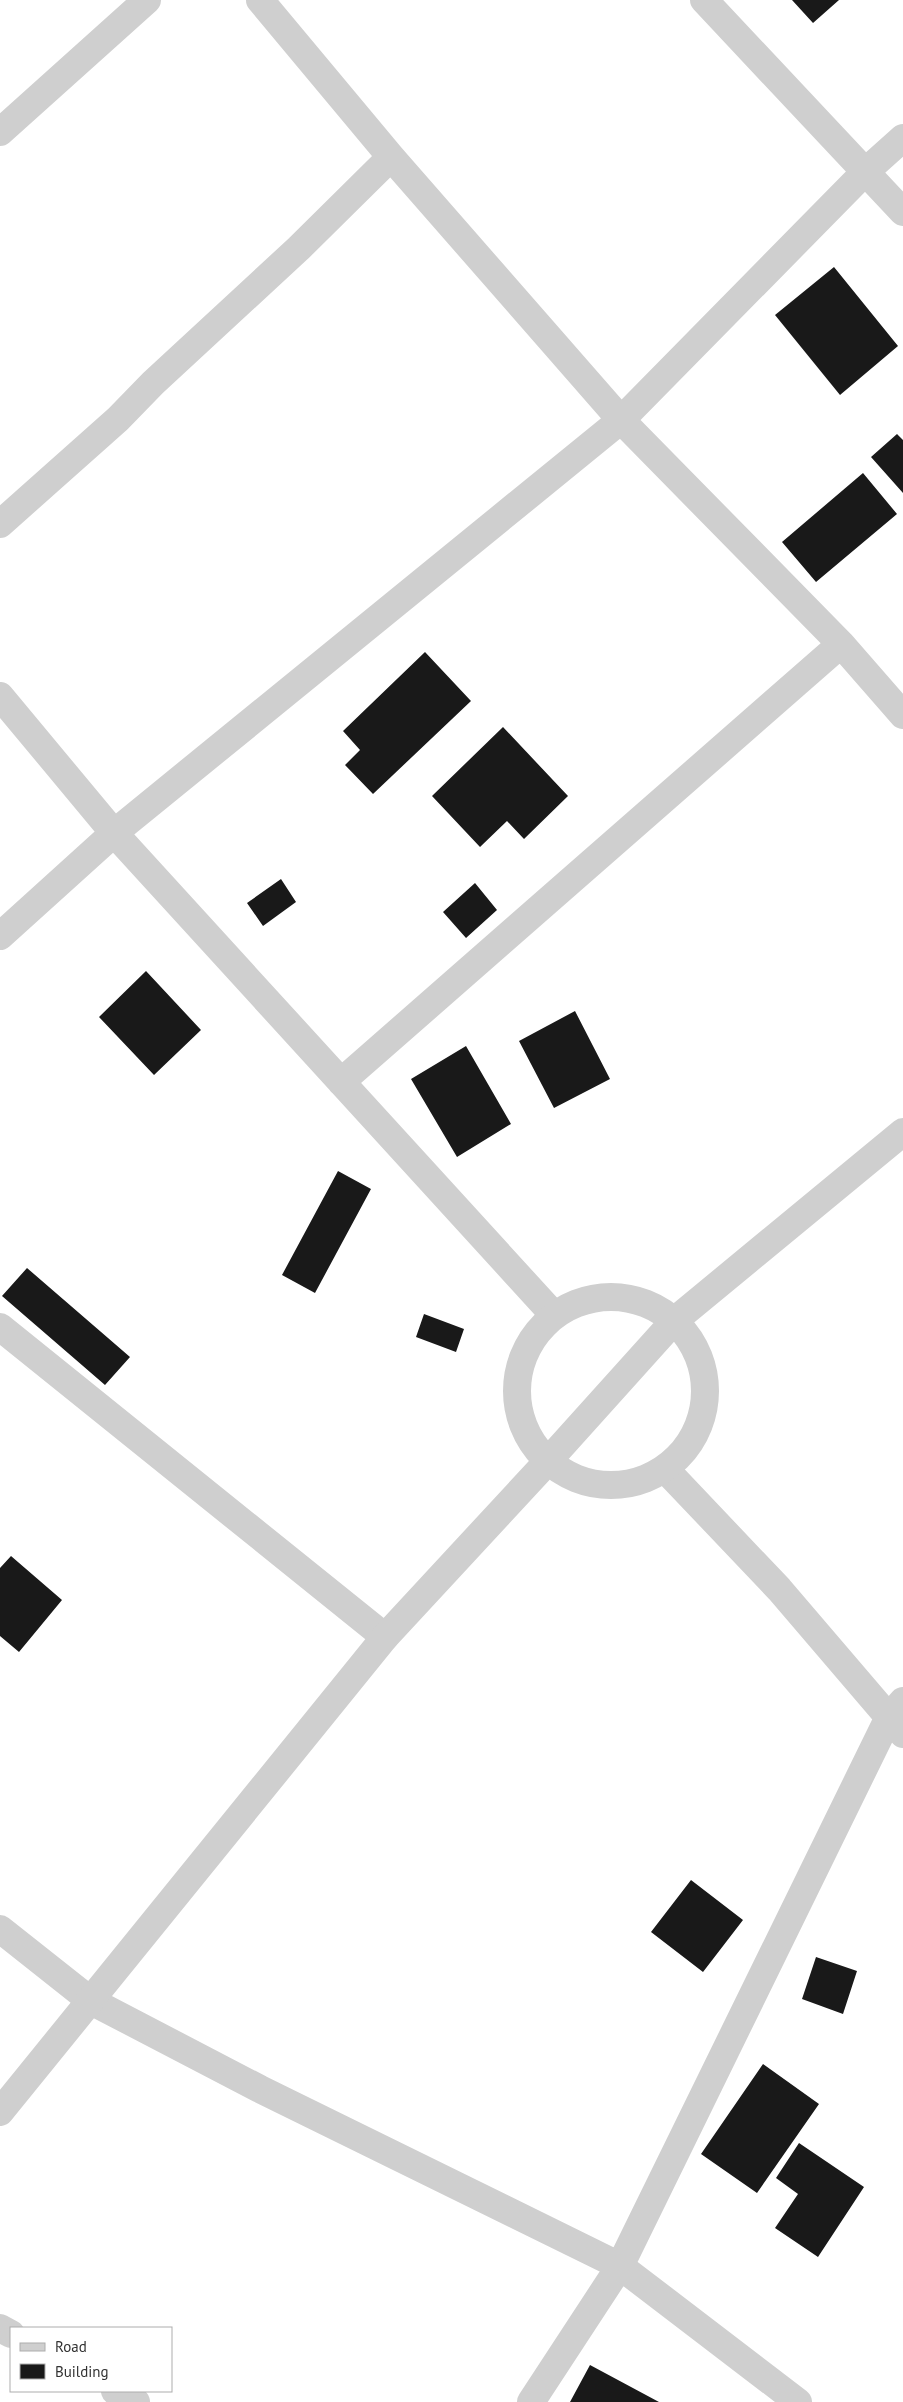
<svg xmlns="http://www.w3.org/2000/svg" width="903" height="2402" font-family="'PT Sans',sans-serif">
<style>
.building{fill:#191919}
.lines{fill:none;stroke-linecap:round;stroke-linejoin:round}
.minor{stroke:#cfcfcf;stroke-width:28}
.tertiary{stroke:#cfcfcf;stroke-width:28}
</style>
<rect width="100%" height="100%" fill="#fff"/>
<!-- building -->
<path class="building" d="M792,0H839L813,23Z
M834,267L898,346L840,395L775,315Z
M897,434L903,440V493L871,457Z
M863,473L897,514L816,582L782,542Z
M425,652L471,701L373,794L345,765L360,750L343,731Z
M503,727L568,796L524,839L507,821L480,847L432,796Z
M281,879L296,902L263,926L247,903Z
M475,883L497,910L466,938L443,912Z
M146,971L201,1030L154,1075L99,1017Z
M575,1011L610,1079L554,1108L519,1041Z
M466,1046L511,1124L457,1157L411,1079Z
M338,1171L371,1189L315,1293L282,1275Z
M27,1268L130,1357L105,1385L2,1296Z
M424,1314L464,1329L456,1352L416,1337Z
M11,1556L62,1600L19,1652L0,1636V1568Z
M691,1880L743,1920L703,1972L651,1932Z
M816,1957L857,1971L843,2014L802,1999Z
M763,2064L819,2104L757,2193L701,2154Z
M799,2143L864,2187L818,2257L775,2228L798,2194L776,2178Z
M590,2365L659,2402H570Z"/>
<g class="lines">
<!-- minor -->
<path class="minor" d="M260,0L391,157L621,420L841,644L903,715
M704,0L903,212
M0,132L147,0
M0,524L118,419L153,383L299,248L391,157
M0,696L114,833L553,1314
M0,936L114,833L621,420L865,172L903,138
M341,1082L841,644
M0,1327L385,1637
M665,1469L779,1589L903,1734
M0,1929L91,2001L260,2089L620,2266L798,2402
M0,2328L11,2334
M115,2391L136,2402
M531,2402L620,2266L889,1717L903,1701"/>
<!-- tertiary -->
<path class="tertiary" d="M517 1391a94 94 0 1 1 188 0a94 94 0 1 1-188 0Z
M0,2112L385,1637L548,1461L674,1321L903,1132"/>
</g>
<!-- legend -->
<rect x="10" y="2327" width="162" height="65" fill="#ffffff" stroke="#adadad"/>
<rect x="20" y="2343" width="25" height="8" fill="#cfcfcf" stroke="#adadad"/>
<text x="55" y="2352" font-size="15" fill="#323232">Road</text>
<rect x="20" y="2364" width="25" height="15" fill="#191919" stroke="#adadad"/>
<text x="55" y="2377" font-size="15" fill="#323232">Building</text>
</svg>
